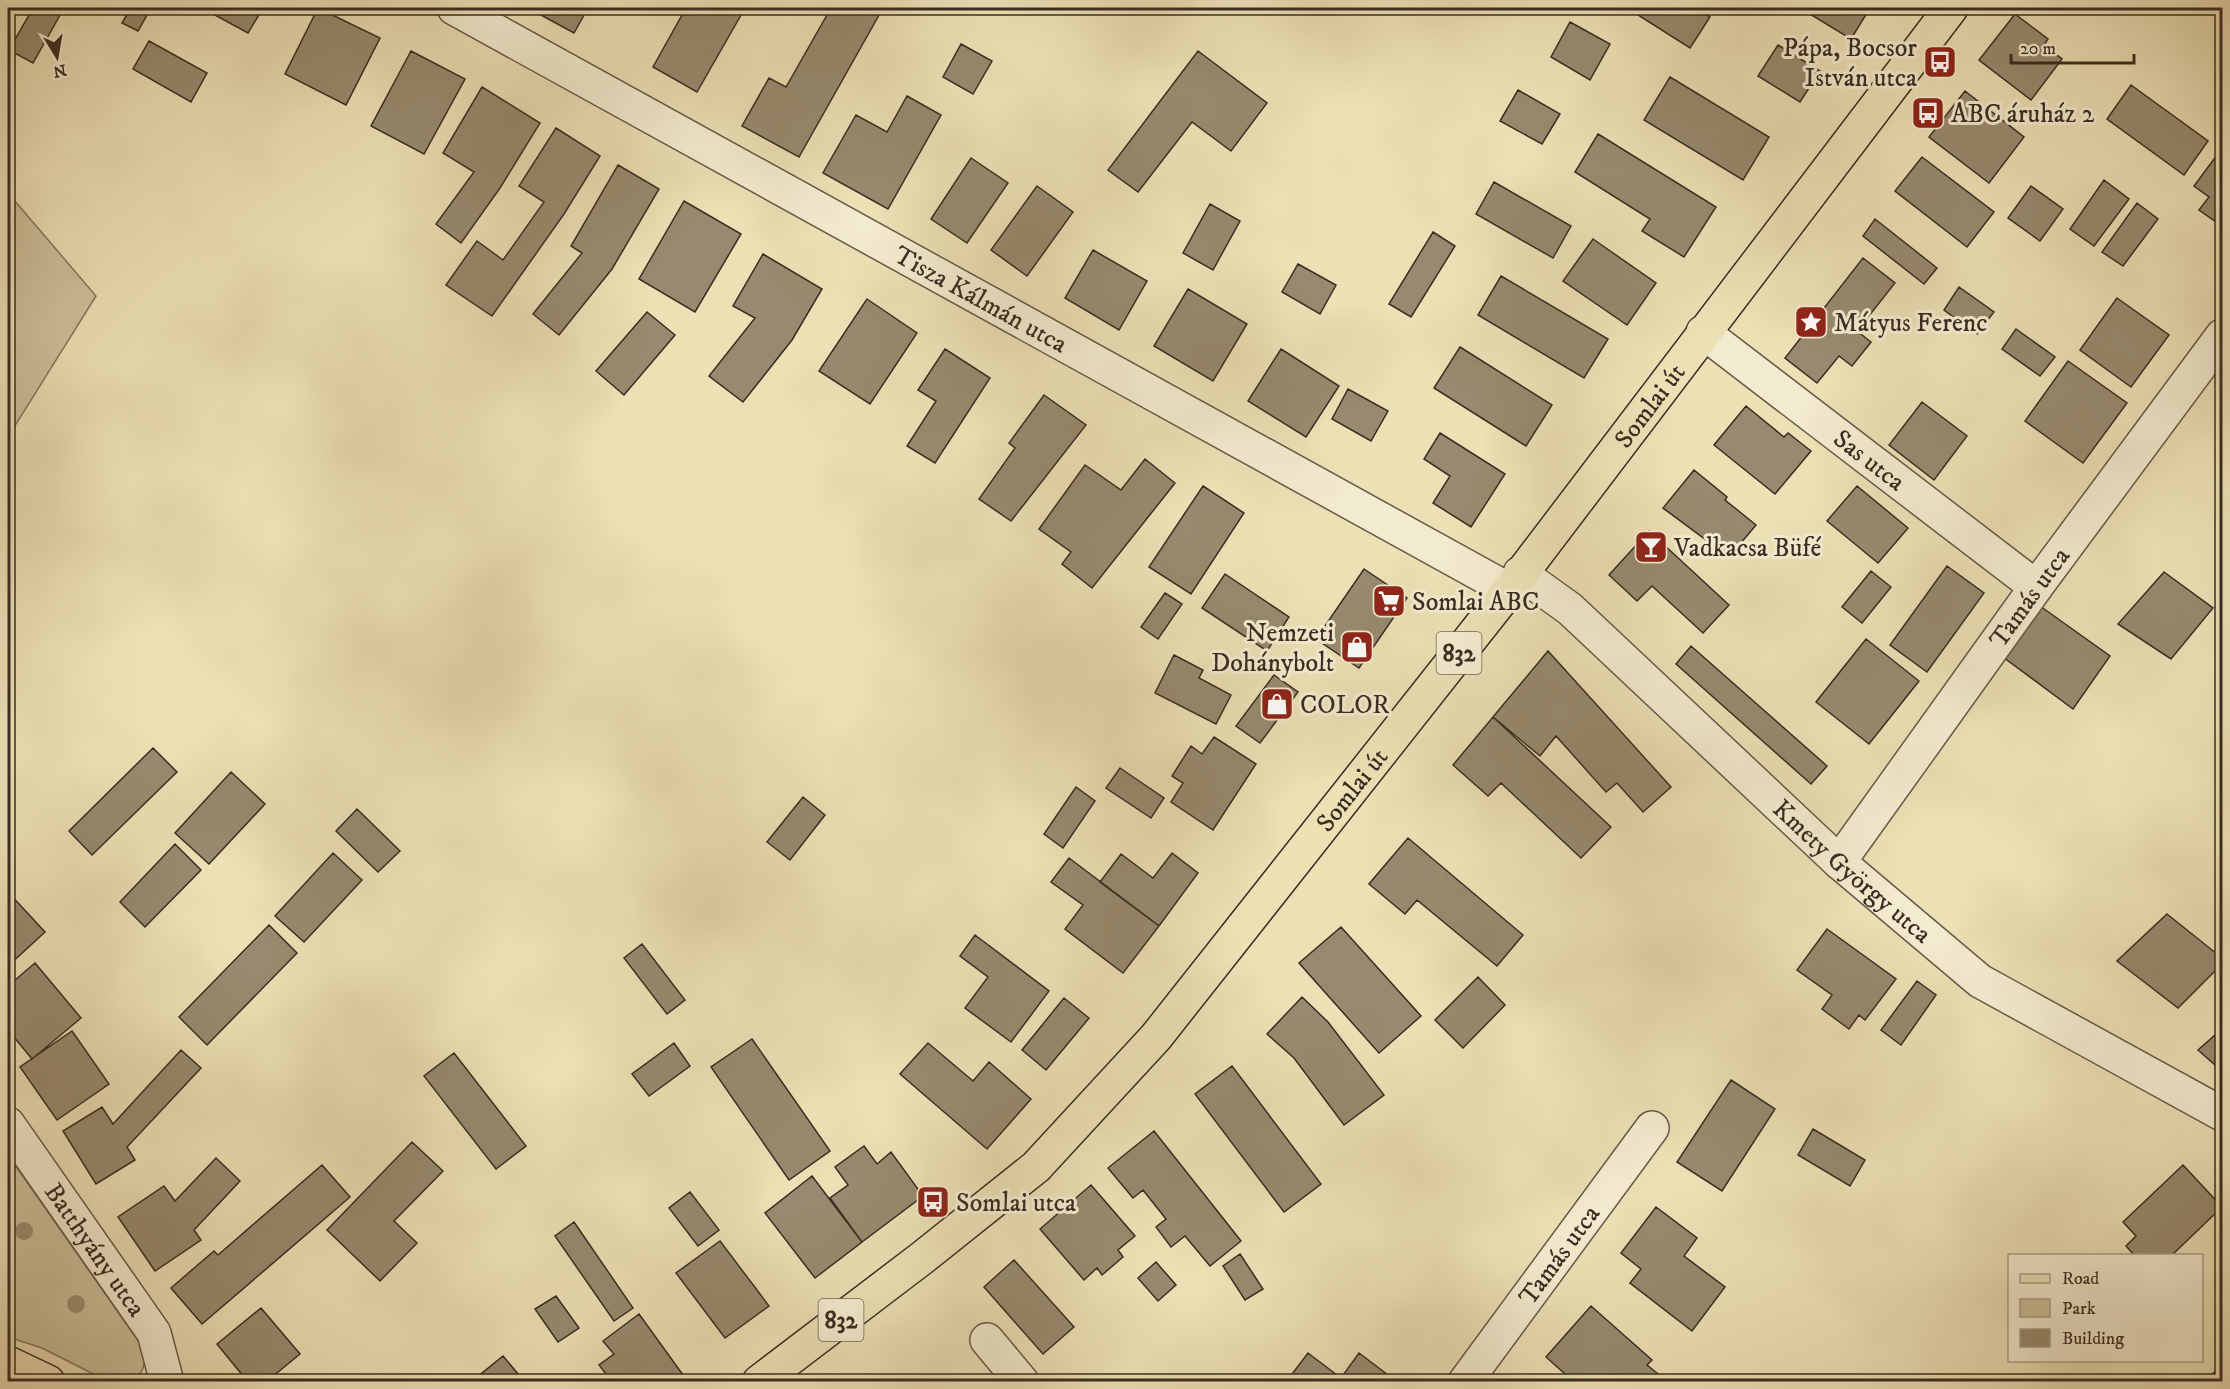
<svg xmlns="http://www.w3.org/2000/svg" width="2230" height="1389" font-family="'IM FELL DW Pica',serif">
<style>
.green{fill:#cec19c;stroke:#84765f;stroke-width:1.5}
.building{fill:#978a6e;stroke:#3a2c22;stroke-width:1.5}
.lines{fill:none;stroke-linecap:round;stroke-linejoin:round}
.street-casing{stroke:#665947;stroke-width:36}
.primary-casing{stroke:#3a2c22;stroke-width:36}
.street{stroke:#f3ebcf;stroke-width:33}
.primary{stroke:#ece0b5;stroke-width:33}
.tree{fill:#9b8e71}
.labels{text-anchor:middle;stroke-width:6;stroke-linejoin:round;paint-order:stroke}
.shield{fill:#f3ebcf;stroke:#726556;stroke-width:1.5}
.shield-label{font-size:24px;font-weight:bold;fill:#3a2c22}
.poi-label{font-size:26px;fill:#3a2c22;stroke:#f3ebcf;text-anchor:start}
.street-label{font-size:26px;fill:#3a2c22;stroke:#f3ebcf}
</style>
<rect width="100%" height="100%" fill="#ece0b5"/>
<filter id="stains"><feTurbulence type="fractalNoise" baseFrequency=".00333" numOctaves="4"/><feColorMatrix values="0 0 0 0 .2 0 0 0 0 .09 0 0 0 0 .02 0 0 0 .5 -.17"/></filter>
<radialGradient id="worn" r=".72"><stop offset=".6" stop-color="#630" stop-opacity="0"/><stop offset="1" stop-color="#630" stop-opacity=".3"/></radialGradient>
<!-- green -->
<path class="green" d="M8,193L96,296L8,437Z
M8,1155L144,1349C146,1363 144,1371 134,1381H107L42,1348L8,1337Z"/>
<!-- building -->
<path class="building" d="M33,8H64L33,63L9,50Z
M131,8H151L138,31L122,23Z
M202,8H263L248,33Z
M318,8L380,38L346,105L285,74Z
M528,8H588L574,33Z
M686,8H745L697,92L653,67Z
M831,8H883L799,157L742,126L769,78L786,87Z
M1627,8H1696L1710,17L1690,48Z
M1800,8H1870L1851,39Z
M2015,14L2048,39L2044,45L2062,59L2031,100L1979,60Z
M1570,22L1610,44L1590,80L1551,57Z
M149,41L207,73L191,102L133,69Z
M961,44L992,61L973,94L943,77Z
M1778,45L1820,71L1800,102L1758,76Z
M411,51L465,79L424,154L371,126Z
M1198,51L1267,103L1231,151L1192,122L1138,192L1108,170Z
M1670,77L1769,137L1743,180L1644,120Z
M2131,85L2208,141L2184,175L2107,119Z
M482,87L540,123L500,188L461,243L436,224L474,172L443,153Z
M1518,90L1560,114L1542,144L1500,121Z
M1965,91L2024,137L1989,183L1929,137Z
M907,96L941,115L888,209L823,173L856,115L887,132Z
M556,128L600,156L564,214L492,316L446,285L477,241L503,260L544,202L519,186Z
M1598,134L1716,207L1684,257L1642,231L1650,219L1575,172Z
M2220,151L2222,153V226L2199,210L2209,197L2194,186Z
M1922,157L1994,212L1967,247L1895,191Z
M971,158L1008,183L967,243L931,219Z
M618,165L659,189L612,269L559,335L533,314L582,253L571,246Z
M2104,180L2129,199L2094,246L2070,229Z
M1494,182L1571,226L1553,258L1476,214Z
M1037,186L1073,212L1027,276L991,250Z
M2031,186L2063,209L2040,241L2008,218Z
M684,201L741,234L695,312L639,279Z
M2137,203L2158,219L2123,266L2102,252Z
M1210,204L1240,221L1213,270L1183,253Z
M1875,219L1937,268L1924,284L1863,236Z
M1433,232L1455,246L1411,317L1389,304Z
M1593,239L1656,283L1627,325L1563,281Z
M1093,250L1147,281L1119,330L1065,298Z
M763,254L822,289L792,340L743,402L709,376L755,318L733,306Z
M1863,258L1895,283L1857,331L1871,342L1852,366L1839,356L1817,383L1785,358Z
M1298,264L1336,285L1320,314L1282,292Z
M1501,276L1608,339L1584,378L1478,315Z
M1959,287L1994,312L1977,334L1944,310Z
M1188,289L1247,324L1213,381L1154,346Z
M2117,298L2169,335L2131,387L2080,350Z
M867,299L917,333L870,404L819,371Z
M647,312L675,335L624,395L596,371Z
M2016,329L2055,357L2040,376L2002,349Z
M1460,347L1552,405L1526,446L1434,388Z
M945,349L990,378L935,463L907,446L936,401L918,390Z
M1281,349L1339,386L1306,437L1248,401Z
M2068,361L2127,403L2083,463L2025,421Z
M1348,389L1388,411L1371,441L1332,419Z
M1044,395L1086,425L1011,521L979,499L1015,448L1009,443Z
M1922,402L1967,436L1934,480L1889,445Z
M1746,406L1784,437L1788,433L1811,451L1775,494L1714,445Z
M1440,433L1505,474L1471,527L1433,503L1450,476L1424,459Z
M1145,459L1175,483L1092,588L1062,564L1071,552L1039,529L1085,465L1121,490Z
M1694,470L1727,497L1725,500L1756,525L1729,557L1663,508Z
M1203,486L1244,513L1191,594L1149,567Z
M1857,486L1908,528L1878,563L1827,521Z
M1649,531L1729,605L1703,633L1652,586L1637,601L1609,575Z
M1947,566L1984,593L1927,672L1890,645Z
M1364,569L1407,598L1359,668L1316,639Z
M1871,571L1891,587L1862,623L1842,607Z
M2164,572L2213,608L2171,659L2118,624Z
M1225,574L1289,617L1267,651L1202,608Z
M1165,593L1182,604L1158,639L1141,627Z
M2040,606L2110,656L2073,709L2003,657Z
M1866,639L1919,681L1869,744L1816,702Z
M1691,646L1827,766L1811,784L1676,664Z
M1548,651L1671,787L1643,812L1617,783L1606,792L1556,736L1540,756L1493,717Z
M1174,655L1203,670L1199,678L1231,695L1216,724L1155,693Z
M1274,675L1298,692L1260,743L1236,726Z
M1493,717L1611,827L1581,858L1501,783L1488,796L1453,765Z
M1214,737L1256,764L1213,830L1171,802L1183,783L1172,776L1191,746L1202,754Z
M153,748L177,772L92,855L69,831Z
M1120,768L1164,798L1151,818L1106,788Z
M231,772L265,804L209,864L175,833Z
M1076,787L1095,801L1063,848L1044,834Z
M803,797L825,815L790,860L767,842Z
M357,809L400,851L378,872L336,831Z
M1408,838L1523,935L1497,966L1417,900L1405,914L1369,884Z
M175,844L201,870L145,927L120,902Z
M333,853L362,880L304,942L275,916Z
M1172,853L1198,873L1159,926L1100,882L1121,854L1153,878Z
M1069,858L1159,926L1123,973L1065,929L1083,905L1051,882Z
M8,892L45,932L8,966Z
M2167,914L2222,958V964L2178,1008L2117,961Z
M269,925L297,953L207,1045L179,1017Z
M1341,927L1421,1016L1379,1053L1299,963Z
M1827,929L1896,979L1865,1020L1859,1015L1849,1029L1822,1009L1832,995L1797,970Z
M975,935L1049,991L1011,1042L965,1008L988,977L960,956Z
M642,944L685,1000L667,1014L624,958Z
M35,963L81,1018L32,1059L8,1030V986Z
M1478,977L1505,1005L1463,1048L1435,1020Z
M1917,981L1936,995L1901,1045L1881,1030Z
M1302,997L1328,1022L1384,1095L1344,1125L1294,1058L1267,1034Z
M1064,998L1089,1018L1046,1070L1022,1050Z
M2222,1029V1071L2198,1050Z
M72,1031L109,1084L57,1120L20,1067Z
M752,1039L830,1151L789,1180L711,1067Z
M674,1043L690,1066L649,1096L632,1074Z
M928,1043L973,1081L989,1062L1031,1099L987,1149L900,1074Z
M181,1050L201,1068L127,1147L135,1160L96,1184L63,1131L102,1107L113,1124Z
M454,1053L526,1146L496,1169L424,1076Z
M1232,1066L1321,1184L1284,1212L1195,1094Z
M1731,1080L1775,1109L1722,1191L1677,1162Z
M1813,1129L1865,1160L1850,1186L1798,1155Z
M1154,1131L1241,1241L1210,1266L1185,1236L1171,1247L1156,1227L1166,1219L1143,1190L1133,1198L1108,1168Z
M412,1142L443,1171L394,1221L417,1243L380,1281L327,1230Z
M864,1146L877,1164L891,1152L923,1196L862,1242L830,1198L848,1185L835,1167Z
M216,1158L240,1181L194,1230L201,1240L155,1271L118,1217L164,1186L175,1201Z
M322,1165L350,1197L202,1324L171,1288L214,1251L218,1255Z
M2183,1165L2222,1207L2171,1256H2135L2126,1246L2136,1236L2123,1222Z
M812,1176L862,1242L815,1278L765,1213Z
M1091,1185L1135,1236L1118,1250L1123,1257L1102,1275L1097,1268L1084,1280L1040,1229Z
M690,1192L719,1230L698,1246L669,1208Z
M1656,1207L1697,1238L1684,1256L1725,1287L1692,1331L1630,1283L1641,1269L1621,1253Z
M574,1222L633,1308L614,1321L555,1236Z
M720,1241L769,1306L725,1338L676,1273Z
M1240,1254L1263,1289L1245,1300L1223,1266Z
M1014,1260L1074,1327L1043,1354L984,1287Z
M1156,1262L1176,1285L1158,1301L1138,1278Z
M556,1296L579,1328L558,1342L535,1309Z
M1591,1306L1652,1360L1647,1365L1662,1377L1658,1382H1574L1546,1357Z
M261,1308L300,1354L266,1382H248L217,1344Z
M639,1314L683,1375L675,1382H612L599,1365L614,1354L603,1341Z
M1308,1353L1341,1378L1359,1353L1388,1375L1384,1382H1286Z
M503,1356L518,1374L509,1382H479L476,1378Z
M2222,1366V1382H2216L2211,1375Z"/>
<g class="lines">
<!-- street casing -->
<g class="street-casing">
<g id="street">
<path id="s1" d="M454,8L1509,590"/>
<path id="s2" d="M1703,332L2036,587"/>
<path id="s3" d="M1520,573L1570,609L1839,862L1980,981L2222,1114"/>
<path id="s4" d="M1839,862L2036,587L2222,336"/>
<path id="s5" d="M8,1124L154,1333L167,1382"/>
<path d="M987,1340L1022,1382"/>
<path id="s6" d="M1465,1382L1652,1128"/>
</g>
</g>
<!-- primary casing -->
<g class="primary-casing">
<g id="primary">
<path d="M8,1363L48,1382"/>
<path id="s7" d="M759,1382L922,1258L1036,1167L1156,1037L1509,590L1951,8"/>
</g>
</g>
<!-- street -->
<use href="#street" class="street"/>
<!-- primary -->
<use href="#primary" class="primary"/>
</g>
<!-- trees -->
<g class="tree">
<circle cx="24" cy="1231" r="9"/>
<circle cx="76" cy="1304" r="9"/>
</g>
<!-- icons -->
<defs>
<g id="bus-square" transform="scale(1.725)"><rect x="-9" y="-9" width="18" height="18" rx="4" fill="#8f2418" stroke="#f3ebcf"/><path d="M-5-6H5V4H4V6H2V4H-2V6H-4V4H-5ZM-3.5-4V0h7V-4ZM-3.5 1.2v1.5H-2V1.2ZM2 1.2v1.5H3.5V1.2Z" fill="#fff"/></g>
<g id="sight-square" transform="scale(1.725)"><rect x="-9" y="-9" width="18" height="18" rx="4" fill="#8f2418" stroke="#f3ebcf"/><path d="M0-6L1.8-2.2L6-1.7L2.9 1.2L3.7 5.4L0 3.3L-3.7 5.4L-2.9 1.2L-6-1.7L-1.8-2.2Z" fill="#fff"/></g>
<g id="bar-square" transform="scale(1.725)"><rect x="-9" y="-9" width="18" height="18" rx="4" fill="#8f2418" stroke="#f3ebcf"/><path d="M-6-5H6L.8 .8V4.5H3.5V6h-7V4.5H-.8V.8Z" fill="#fff"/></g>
<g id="supermarket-square" transform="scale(1.725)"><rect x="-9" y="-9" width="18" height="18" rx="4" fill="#8f2418" stroke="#f3ebcf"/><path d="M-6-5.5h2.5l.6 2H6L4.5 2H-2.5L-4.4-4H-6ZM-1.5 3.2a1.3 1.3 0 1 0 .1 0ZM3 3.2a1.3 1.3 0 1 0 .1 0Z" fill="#fff"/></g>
<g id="shop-square" transform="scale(1.725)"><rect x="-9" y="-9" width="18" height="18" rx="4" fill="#8f2418" stroke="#f3ebcf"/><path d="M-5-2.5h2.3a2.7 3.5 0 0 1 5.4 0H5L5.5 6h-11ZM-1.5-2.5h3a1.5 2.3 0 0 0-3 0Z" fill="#fff"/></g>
</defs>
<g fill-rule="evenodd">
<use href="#bus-square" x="1940" y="62"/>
<use href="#bus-square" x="1928" y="113"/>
<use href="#sight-square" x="1811" y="322"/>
<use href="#bar-square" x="1651" y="547"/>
<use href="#supermarket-square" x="1389" y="601"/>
<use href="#shop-square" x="1357" y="647"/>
<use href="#shop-square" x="1277" y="704"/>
<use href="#bus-square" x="933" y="1202"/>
</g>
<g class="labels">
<!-- shield labels -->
<g class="shield">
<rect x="1436.5" y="632" width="45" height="42" rx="4.5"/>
<rect x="818.5" y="1299" width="45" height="42" rx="4.5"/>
</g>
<g class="shield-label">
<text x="1459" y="661">832</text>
<text x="841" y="1328">832</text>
</g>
<!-- poi labels -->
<g class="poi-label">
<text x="1917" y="56" text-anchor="end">Pápa, Bocsor<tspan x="1917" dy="30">István utca</tspan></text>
<text x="1951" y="122">ABC áruház 2</text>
<text x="1834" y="331">Mátyus Ferenc</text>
<text x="1674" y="556">Vadkacsa Büfé</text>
<text x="1412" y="610">Somlai ABC</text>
<text x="1334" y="641" text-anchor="end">Nemzeti<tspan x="1334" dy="30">Dohánybolt</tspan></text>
<text x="1300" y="713">COLOR</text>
<text x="956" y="1211">Somlai utca</text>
</g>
<!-- street labels -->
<g class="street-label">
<text dy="9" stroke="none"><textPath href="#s1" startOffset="602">Tisza Kálmán utca</textPath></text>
<text dy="9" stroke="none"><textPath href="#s7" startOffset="1329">Somlai út</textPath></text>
<text dy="9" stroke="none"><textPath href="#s2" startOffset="210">Sas utca</textPath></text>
<text dy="9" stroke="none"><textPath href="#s4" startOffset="326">Tamás utca</textPath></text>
<text dy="9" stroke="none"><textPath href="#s7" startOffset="843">Somlai út</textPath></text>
<text dy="9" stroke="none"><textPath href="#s3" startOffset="447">Kmety György utca</textPath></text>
<text dy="9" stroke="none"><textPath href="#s5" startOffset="153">Batthyány utca</textPath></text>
<text dy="9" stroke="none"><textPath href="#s6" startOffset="158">Tamás utca</textPath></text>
</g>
</g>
<!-- margin -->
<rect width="2230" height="1389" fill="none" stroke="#ece0b5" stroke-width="30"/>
<rect x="9" y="9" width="2212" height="1371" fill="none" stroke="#3a2c22" stroke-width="3"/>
<rect x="15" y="15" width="2200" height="1359" fill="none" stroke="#3a2c22" stroke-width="1.5"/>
<!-- legend -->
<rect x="2008" y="1254" width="195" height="108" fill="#f3ebcf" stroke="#a99f8a" stroke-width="1.5"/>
<rect x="2020" y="1274" width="30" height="9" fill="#ece0b5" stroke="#a99f8a" stroke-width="1.5"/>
<text x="2062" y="1284" font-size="18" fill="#3a2c22">Road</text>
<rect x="2020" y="1299" width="30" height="18" fill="#cec19c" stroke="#a99f8a" stroke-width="1.5"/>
<text x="2062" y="1314" font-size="18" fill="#3a2c22">Park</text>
<rect x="2020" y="1329" width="30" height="18" fill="#978a6e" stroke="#a99f8a" stroke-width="1.5"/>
<text x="2062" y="1344" font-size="18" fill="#3a2c22">Building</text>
<!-- north arrow -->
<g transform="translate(57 57) rotate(169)" stroke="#f3ebcf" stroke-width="4.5" paint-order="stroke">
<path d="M0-4.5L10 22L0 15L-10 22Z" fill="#3a2c22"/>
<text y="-9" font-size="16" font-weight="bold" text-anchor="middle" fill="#3a2c22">N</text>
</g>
<!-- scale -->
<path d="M2011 54v9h123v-9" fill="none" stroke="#3a2c22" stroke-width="3"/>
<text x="2020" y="54" font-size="18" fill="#3a2c22" stroke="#f3ebcf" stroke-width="4.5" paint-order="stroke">20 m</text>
<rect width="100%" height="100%" filter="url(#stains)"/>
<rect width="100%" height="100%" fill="url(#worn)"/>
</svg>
